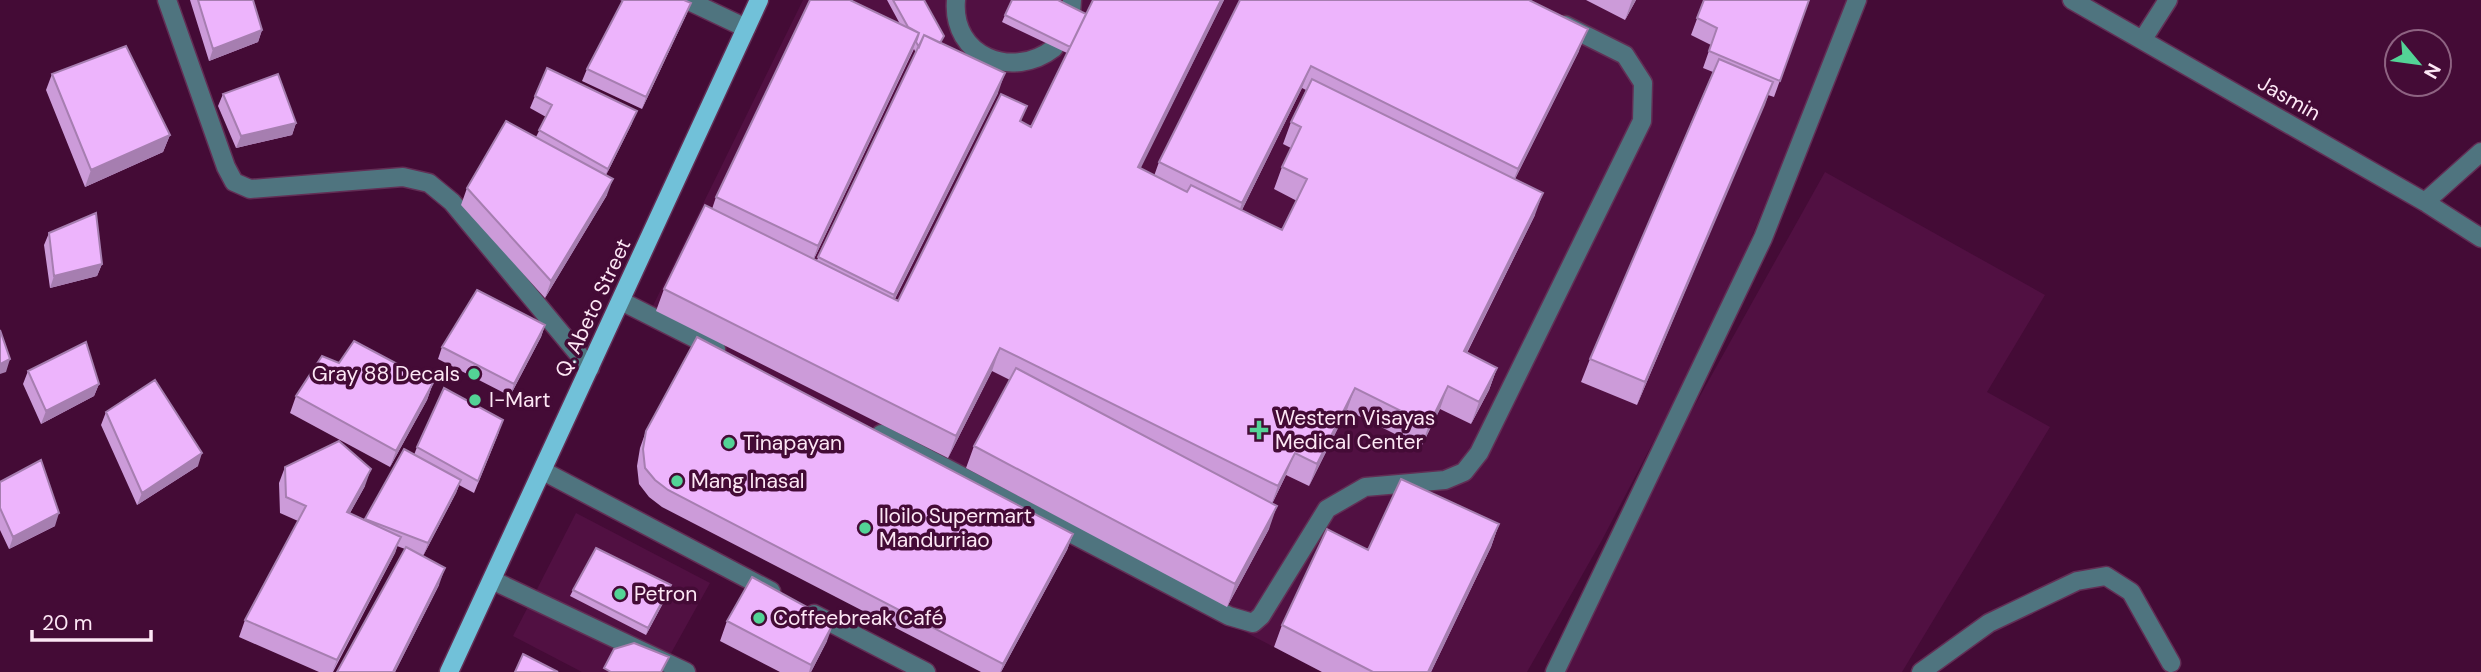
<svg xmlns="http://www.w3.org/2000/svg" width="2481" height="672" font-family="'DM Sans',sans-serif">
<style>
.built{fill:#511042}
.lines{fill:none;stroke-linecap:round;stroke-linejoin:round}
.minor-casing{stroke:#622e55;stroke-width:21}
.major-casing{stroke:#622e55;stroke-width:21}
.minor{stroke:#4f747f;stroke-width:18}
.major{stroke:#71c1d9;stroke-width:18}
.wall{fill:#cc9bd9;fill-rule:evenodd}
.shaded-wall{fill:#a67eb0}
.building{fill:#edb4fc;stroke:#a67eb0;stroke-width:2}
.poi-dot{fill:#53d396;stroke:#440b36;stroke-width:2.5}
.labels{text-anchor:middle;stroke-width:7;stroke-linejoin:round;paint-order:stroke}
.street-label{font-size:21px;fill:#fde7f5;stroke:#440b36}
.poi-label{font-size:21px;fill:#fde7f5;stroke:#440b36;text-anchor:start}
</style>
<rect width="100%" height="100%" fill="#440b36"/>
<!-- built -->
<path class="built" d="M803,0H1849L1719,316L1602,540L1527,672H1322L646,320Z
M1825,172L2045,295L1987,392L2050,427L1902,672H1546Z
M576,513L710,583L665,664L680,672H582L513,636Z"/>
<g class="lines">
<!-- minor casing -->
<g class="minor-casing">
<path id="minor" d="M167,0L226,167L234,182L250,189L403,177L429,183L452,202L590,368
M687,0L746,28
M956,0C951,57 1013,80 1054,48
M2072,0L2425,202L2481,238
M1071,14L1072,0
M2143,39L2168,0
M2425,202L2481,152
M621,301L716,349
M881,434L1229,616L1253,623L1261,616L1327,509L1365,487L1445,480L1464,472L1479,453L1642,121L1643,83L1625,55L1565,25
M543,471L771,591
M492,580L686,672
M814,614L926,672
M1555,672L1763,238L1857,0
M1921,672L1989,623L2077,581L2106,576L2131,592L2171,663"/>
</g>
<!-- major casing -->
<g class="major-casing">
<path id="major" d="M449,672L759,0"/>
</g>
<!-- minor -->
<use href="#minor" class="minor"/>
<!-- major -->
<use href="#major" class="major"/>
</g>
<!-- wall -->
<path class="wall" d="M190,0H253L262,30L258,42L209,61Z
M620,0H684L691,3L686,15L642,109L582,81L587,69L623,1Z
M809,0H851L900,24L887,0H924L941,43L998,93L895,299L898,301L1021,122L1031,127L1067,53L1002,22L1005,15L1086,14L1093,0H1224L1140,168L1154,176L1159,162L1240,0L1579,51L1515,179L1535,215L1467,353L1497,368L1489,390L1471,424L1440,409L1421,447L1347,410L1309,486L1286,475L1272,504L1269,529L1227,607L966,468L974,446L1010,380L992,371L948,458L656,311L664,289L712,209L716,197L810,0ZM914,49L916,53L817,260L814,259ZM1302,88L1306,90L1291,122L1283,144L1291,148L1282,167L1274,189L1297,201L1282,230L1242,210Z
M1586,0H1636L1625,20Z
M1704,0H1809L1774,97L1768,95L1637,405L1581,382L1590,359L1713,72L1703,68L1711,45L1691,35Z
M52,74L170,135L163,152L85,187L46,90Z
M223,94L296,123L292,135L236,148L218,106Z
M535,96L632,123L606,175L607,195L545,298L461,205L467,188L536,137L546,117L530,108Z
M49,233L102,264L97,276L50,288L44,245Z
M545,325L541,337L510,396L438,359L442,347Z
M339,363L433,383L427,400L390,467L290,413L296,396Z
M28,371L99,384L94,396L41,424L23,384Z
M106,412L198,466L137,505L101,425Z
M646,431L1073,534L1067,550L1001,672H981L662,507L649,497L639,484L637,466L640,448Z
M499,432L474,493L459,485L456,493L423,556L418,554L439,585L395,672H337L405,549L397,546L395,553L333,672H319L239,637L245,620L298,521L280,513L279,483L285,467L365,486L350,513L365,520L404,449L414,455L417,447Z
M0,482L55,526L9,549L0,530Z
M1499,524L1491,547L1431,672H1322L1274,647L1282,625L1368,550Z
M573,590L669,592L646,635L570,596Z
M727,621L827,641L811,672H780L720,641Z"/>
<!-- shaded-wall -->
<path class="shaded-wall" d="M1221,0H1224L1130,190L1138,167Z
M1632,0H1636L1625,20Z
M691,3L686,15L642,109L646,97Z
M1588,29L1579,51L1509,191L1518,169Z
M262,30L258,42L209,61L213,49Z
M919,33L912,52L811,265L818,246Z
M1311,66L1302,88L1234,226L1242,203Z
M1005,73L998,93L887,314L894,295Z
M1773,82L1765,105L1637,405L1645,382Z
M637,111L632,123L603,181L608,169Z
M296,123L292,135L236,148L241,136Z
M170,135L163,152L85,187L91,170Z
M613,179L607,195L545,298L551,281Z
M1543,193L1535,215L1456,374L1464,351Z
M102,264L97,276L50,288L54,276Z
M545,325L541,337L510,396L514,384Z
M1000,348L992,371L948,458L956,436Z
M10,359L6,372L0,374V364Z
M1497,368L1489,390L1471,424L1479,402Z
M433,383L427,400L390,467L396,451Z
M99,384L94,396L41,424L46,411Z
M1448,386L1440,409L1421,447L1429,425Z
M1355,388L1347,410L1309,486L1317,464Z
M202,453L198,466L137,505L142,493Z
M1295,453L1286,475L1270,508L1278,486Z
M371,469L365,486L341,529L347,512Z
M461,480L456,493L423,556L428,543Z
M1277,506L1269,529L1227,607L1235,584Z
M59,513L55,526L9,549L13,537Z
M1499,524L1491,547L1431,672H1428Z
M1073,534L1067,550L1001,672H1000L1003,664Z
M401,537L395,553L332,672L337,660Z
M445,568L439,585L395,672H393Z
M671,585L669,592L646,635L648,628Z
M834,622L827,641L811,672H809L811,665Z"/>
<!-- building -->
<path class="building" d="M198,0H253L262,30L213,49Z
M623,0H684L691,3L646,97L587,69Z
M810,0H850L919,33L818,246L716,197Z
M893,0H924L944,36L940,43L924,35L919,47L916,42L919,33L908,27Z
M1012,0H1058L1086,14L1070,47L1005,15Z
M1093,0H1221L1138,167L1187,192L1191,185L1282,230L1307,179L1282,167L1301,127L1291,122L1312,79L1543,193L1464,351L1497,368L1479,402L1448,386L1429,425L1355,388L1317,464L1295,453L1278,486L1000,348L956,436L664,289L705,205L898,301L1001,94L1027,106L1020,121L1031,127Z
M1240,0H1529L1588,29L1518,169L1311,66L1242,203L1159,162Z
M1704,0H1809L1780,81L1709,51L1717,28L1697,18Z
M924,35L1005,73L894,295L818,257Z
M126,46L170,135L91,170L52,74Z
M1719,59L1773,82L1645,382L1590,359Z
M547,68L637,111L608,169L539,130L552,105L535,96Z
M278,74L296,123L241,136L223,94Z
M506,121L613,179L551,281L467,188Z
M96,213L102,264L54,276L49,233Z
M477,290L545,325L514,384L442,347Z
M0,330L10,359L0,364Z
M697,337L1073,534L1003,664L668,490L655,480L645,468L643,449L646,431Z
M354,341L433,383L396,451L296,396L322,356L339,363Z
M86,342L99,384L46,411L28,371Z
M1016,368L1277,506L1235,584L974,446Z
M155,380L202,453L142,493L106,412Z
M444,388L503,420L478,481L417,447Z
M339,441L371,469L347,512L401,537L337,660L245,620L306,506L286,497L285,467Z
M404,449L461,480L428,543L365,519Z
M41,460L59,513L13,537L0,508V482Z
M1401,479L1499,524L1428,672H1373L1282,625L1327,529L1368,550Z
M406,547L445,568L393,672H337Z
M596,548L671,585L648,628L573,590Z
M752,577L834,622L811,665L727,621Z
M634,643L669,657L661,672H611L604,668L614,649Z
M523,654L558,672H515Z"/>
<!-- markers -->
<g class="poi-dot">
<circle cx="474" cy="374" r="7"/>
<circle cx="475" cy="400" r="7"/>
<path d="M1255.5 419.5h7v7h7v7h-7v7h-7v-7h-7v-7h7z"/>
<circle cx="729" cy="443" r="7"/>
<circle cx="677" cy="481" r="7"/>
<circle cx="865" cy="528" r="7"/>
<circle cx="620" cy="594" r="7"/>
<circle cx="759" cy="618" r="7"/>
</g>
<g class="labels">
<!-- street labels -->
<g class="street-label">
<text transform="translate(2289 98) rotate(30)" y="7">Jasmin</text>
<text transform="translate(593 308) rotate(-65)" y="7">Q. Abeto Street</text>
</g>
<!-- poi labels -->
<g class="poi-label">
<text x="460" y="381" text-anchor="end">Gray 88 Decals</text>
<text x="489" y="407">I-Mart</text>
<text x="1275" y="425">Western Visayas<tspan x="1275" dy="24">Medical Center</tspan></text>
<text x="743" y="450">Tinapayan</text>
<text x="691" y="488">Mang Inasal</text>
<text x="879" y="523">Iloilo Supermart<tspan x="879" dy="24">Mandurriao</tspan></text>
<text x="634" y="601">Petron</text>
<text x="773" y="625">Coffeebreak Café</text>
</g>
</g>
<!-- north arrow -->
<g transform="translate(2418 63) rotate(119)"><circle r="33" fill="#440b36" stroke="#8e6382" stroke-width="2"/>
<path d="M0-5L12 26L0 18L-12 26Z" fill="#53d396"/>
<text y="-10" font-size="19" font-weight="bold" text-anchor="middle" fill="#fde7f5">N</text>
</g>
<!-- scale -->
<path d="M32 630v10h119v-10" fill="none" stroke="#fde7f5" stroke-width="3.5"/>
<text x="42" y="630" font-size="21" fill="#fde7f5" stroke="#440b36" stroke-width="5" paint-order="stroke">20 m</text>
</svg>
